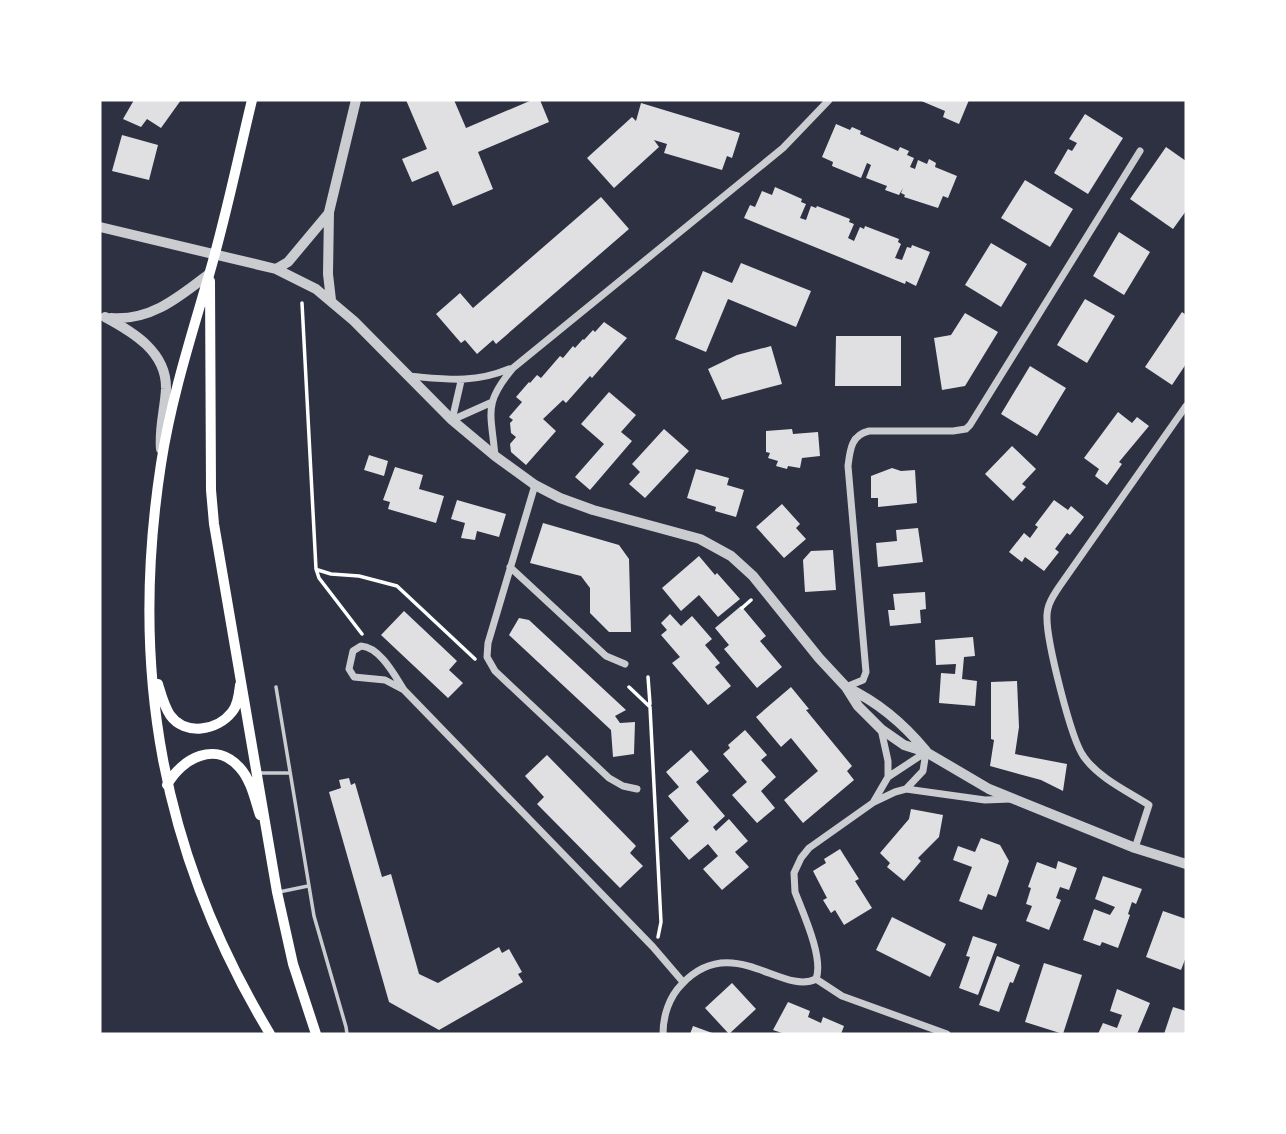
<svg xmlns="http://www.w3.org/2000/svg" width="1286" height="1134" font-family="Jost,sans-serif">
<style>
.building{fill:#e0e0e3}
.lines{fill:none;stroke-linecap:round;stroke-linejoin:round}
.path{stroke:#fff;stroke-width:3.5}
.service{stroke:#caccd0;stroke-width:3.5}
.minor{stroke:#caccd0;stroke-width:7}
.tertiary{stroke:#caccd0;stroke-width:10}
.secondary{stroke:#fff;stroke-width:10}
</style>
<rect width="100%" height="100%" fill="#2d3142"/>
<!-- building -->
<path class="building" d="M134,100H181L161,128L147,119L141,127L123,119Z
M406,100H454L466,128L532,100H540L549,122L478,152L493,189L453,206L438,171L412,182L402,159L427,149Z
M919,100H969L959,124L943,117L945,111Z
M641,103L740,133L732,158L727,156L722,170L664,153L667,144L654,140L659,147L614,188L587,158L632,117L636,121Z
M1085,114L1123,138L1088,194L1054,173L1068,149L1072,151L1077,143L1069,139Z
M836,124L850,130L852,127L861,131L860,134L898,151L900,147L909,151L907,155L914,158L910,167L915,169L918,160L927,164L929,159L936,163L935,167L957,176L948,198L943,196L938,208L904,197L905,195L901,193L903,188L899,195L885,190L887,186L866,178L871,165L867,163L861,178L832,166L833,162L822,157Z
M122,135L158,145L149,180L112,171Z
M1166,147L1186,161V211L1173,229L1130,199Z
M1025,180L1073,209L1050,247L1001,218Z
M775,187L802,199L801,202L806,204L800,218L806,220L811,206L816,208L817,206L850,219L849,222L854,224L848,238L854,241L860,227L864,229L865,226L899,239L898,242L901,244L895,258L902,260L907,247L911,248L912,245L930,252L916,286L906,281L905,284L744,218L750,205L755,207L762,191L772,195Z
M601,197L629,229L496,344L493,340L477,354L465,340L461,343L436,314L460,293L473,308Z
M1119,232L1150,252L1124,295L1093,276Z
M991,243L1027,264L1001,307L965,285Z
M741,263L811,291L796,327L728,299L706,352L675,339L703,271L732,283Z
M1085,299L1115,316L1087,363L1057,345Z
M1182,312L1186,315V364L1172,385L1145,367Z
M965,313L998,332L965,386L942,390L934,338L951,335Z
M604,322L627,338L592,378L590,376L566,403L563,400L543,419L556,431L526,465L511,452L510,444L516,437L511,433L510,423L513,420L509,417L522,402L516,397L529,382L530,383L537,375L541,378L560,356L563,358L573,346L575,348L583,339L584,340L593,330L595,332Z
M836,336H901V386H835Z
M771,346L782,384L722,400L708,369L737,355Z
M1030,366L1066,388L1037,436L1001,414Z
M609,392L636,415L621,432L632,441L590,490L575,477L604,444L581,424Z
M1118,412L1132,423L1137,417L1149,426L1119,462L1122,464L1107,485L1095,476L1099,469L1084,458Z
M664,429L689,451L645,498L629,484L640,472L632,464Z
M792,429L793,434L818,432L820,456L802,458L800,468L788,466L787,469L776,466L778,461L768,458L770,453L766,452V431Z
M1012,446L1036,469L1022,484L1026,487L1013,501L985,474Z
M369,455L388,461L384,476L364,470Z
M395,467L423,475L419,489L444,496L436,523L388,509L390,502L383,500Z
M892,468L901,471L915,470L917,503L878,507V498H871V476Z
M696,469L729,478L727,485L744,490L736,517L715,511L716,507L687,498Z
M457,500L506,514L499,537L477,531L475,540L461,538L465,523L451,519Z
M1054,500L1068,510L1071,506L1084,517L1070,535L1067,533L1055,549L1059,552L1044,571L1025,557L1022,562L1009,552L1024,533L1030,538L1038,527L1035,525Z
M782,504L800,524L796,528L806,539L784,558L756,527Z
M543,523L619,545L629,559L631,632H609L590,613V588L581,576L530,563Z
M918,528L923,562L878,567L876,543L897,541L896,530Z
M833,550L836,590L805,592L803,560L811,551Z
M699,556L715,575L717,573L740,599L718,617L699,595L681,611L662,588Z
M925,592L926,609L920,610L921,623L890,626L888,610H895L893,594Z
M741,606L766,636L760,641L782,667L757,688L724,649L729,645L715,628Z
M404,611L457,661L449,670L463,683L448,698L381,635Z
M670,614L681,626L692,616L712,639L705,645L720,663L715,667L731,686L708,705L672,663L680,657L661,635L667,630L661,623Z
M519,618L529,620L626,710L615,716L620,723L635,722L634,754L613,757L611,730L509,635Z
M973,637L975,656L964,657L962,679L977,681L975,706L939,703L941,673L955,674L956,664L936,665L935,640Z
M1017,681L1019,727L1015,754L1067,764L1063,791L1041,780L990,766L994,740L991,739V682Z
M791,687L809,709L806,710L852,766L847,771L854,780L803,823L784,800L818,771L791,738L781,747L756,717Z
M745,730L767,755L761,760L776,777L761,791L775,808L757,823L732,795L747,782L723,754L730,748L728,745Z
M691,750L709,771L696,782L725,816L713,827L716,831L729,819L748,841L735,852L749,867L722,890L703,869L718,856L708,844L689,860L670,838L689,821L668,796L679,787L666,772Z
M547,755L636,846L630,853L643,866L620,888L537,804L544,797L525,776Z
M349,778L351,785L355,783L382,877L391,874L419,974L438,983L499,947L502,953L509,949L522,972L518,974L523,982L439,1030L389,1002L329,792L341,788L339,780Z
M911,809L943,815L939,837L918,858L921,861L904,881L887,867L890,863L880,853L909,819Z
M981,838L1000,845L1009,861L996,897L988,894L982,910L959,901L972,867L953,860L958,846L975,852Z
M840,849L859,879L855,881L872,908L844,925L835,910L831,913L823,900L827,898L813,871L826,863L824,859Z
M1058,861L1077,868L1069,890L1060,887L1056,898L1061,900L1049,930L1026,921L1032,906L1026,904L1031,888L1028,887L1037,862L1056,869Z
M1103,876L1142,889L1136,904L1132,902L1128,914L1130,915L1118,948L1102,942L1100,946L1083,940L1094,909L1110,915L1115,907L1095,899Z
M1163,911L1186,919V957L1181,970L1146,957Z
M892,917L946,944L930,977L876,950Z
M973,936L997,944L978,995L959,988L970,957L966,956Z
M997,956L1020,965L1013,983L1010,982L999,1012L979,1005Z
M1044,963L1082,975L1063,1034L1025,1022Z
M732,983L756,1009L729,1034L705,1008Z
M1117,989L1150,1003L1137,1034H1098L1103,1023L1117,1028L1122,1015L1110,1011Z
M788,1002L810,1011L808,1017L821,1023L823,1017L844,1026L841,1034H785L773,1030Z
M1173,1007L1186,1011V1034H1164Z
M693,1026L715,1034H690Z"/>
<g class="lines">
<!-- path -->
<path class="path" d="M302,303L316,569L319,578L362,634
M318,570L331,574L359,576L397,586L475,659
M742,608L751,600
M648,677L650,704
M629,687L650,707L661,922L658,937"/>
<!-- service -->
<path class="service" d="M276,687L314,916L346,1027L347,1034
M261,773H290
M279,892L308,886"/>
<!-- minor -->
<path class="minor" d="M408,376C445,379 473,384 509,369
M452,420L490,403
M452,420L461,381
M495,456C491,411 483,404 513,368L783,148L829,100
M535,485L488,643L487,657L495,671L609,778L623,786L637,789
M510,567L606,656L625,664
M846,687L863,680L866,672L848,466C850,450 851,435 869,431H953L966,429L970,425L1140,151
M404,690L385,680L354,677L349,669L353,651L361,646C380,647 395,676 404,690L653,947L683,982
M881,729L888,761V777
M906,789L923,771L926,752
M874,801L888,777L926,752
M1135,848L1149,805C1127,791 1099,778 1084,757C1071,740 1046,639 1047,616C1047,605 1053,596 1059,587L1186,406
M816,979C824,958 803,913 795,892L794,873L801,858L809,848L874,802L895,792L906,789L985,800L1011,799
M816,979L842,996L947,1034
M663,1034C663,1016 669,997 682,984C732,931 782,996 816,979"/>
<!-- tertiary -->
<path class="tertiary" d="M100,227L276,269L316,289L354,321L452,420L495,456L535,485L560,498L593,510L700,539L731,556L753,576L819,658L846,687L858,706L881,729L904,745L926,752L989,789L1135,848L1186,864
M276,269L288,262L329,213
M331,300L328,274L329,212L356,100
M105,317C133,332 167,352 166,389C165,409 159,428 161,449
M111,318C151,321 179,297 209,274
M846,687C878,702 904,724 926,751"/>
<!-- secondary -->
<path class="secondary" d="M252,100C238,158 226,217 209,275C191,337 171,399 161,464C129,671 162,855 270,1034
M210,281L211,490L214,524L277,892L293,964L316,1034
M158,684C161,694 164,706 170,715C185,736 217,731 232,712C238,705 239,694 240,685
M167,785C182,758 216,740 240,768C251,780 255,800 260,815"/>
</g>
<!-- border -->
<rect width="1286" height="1134" fill="none" stroke="#ffffff" stroke-width="203"/>
</svg>
